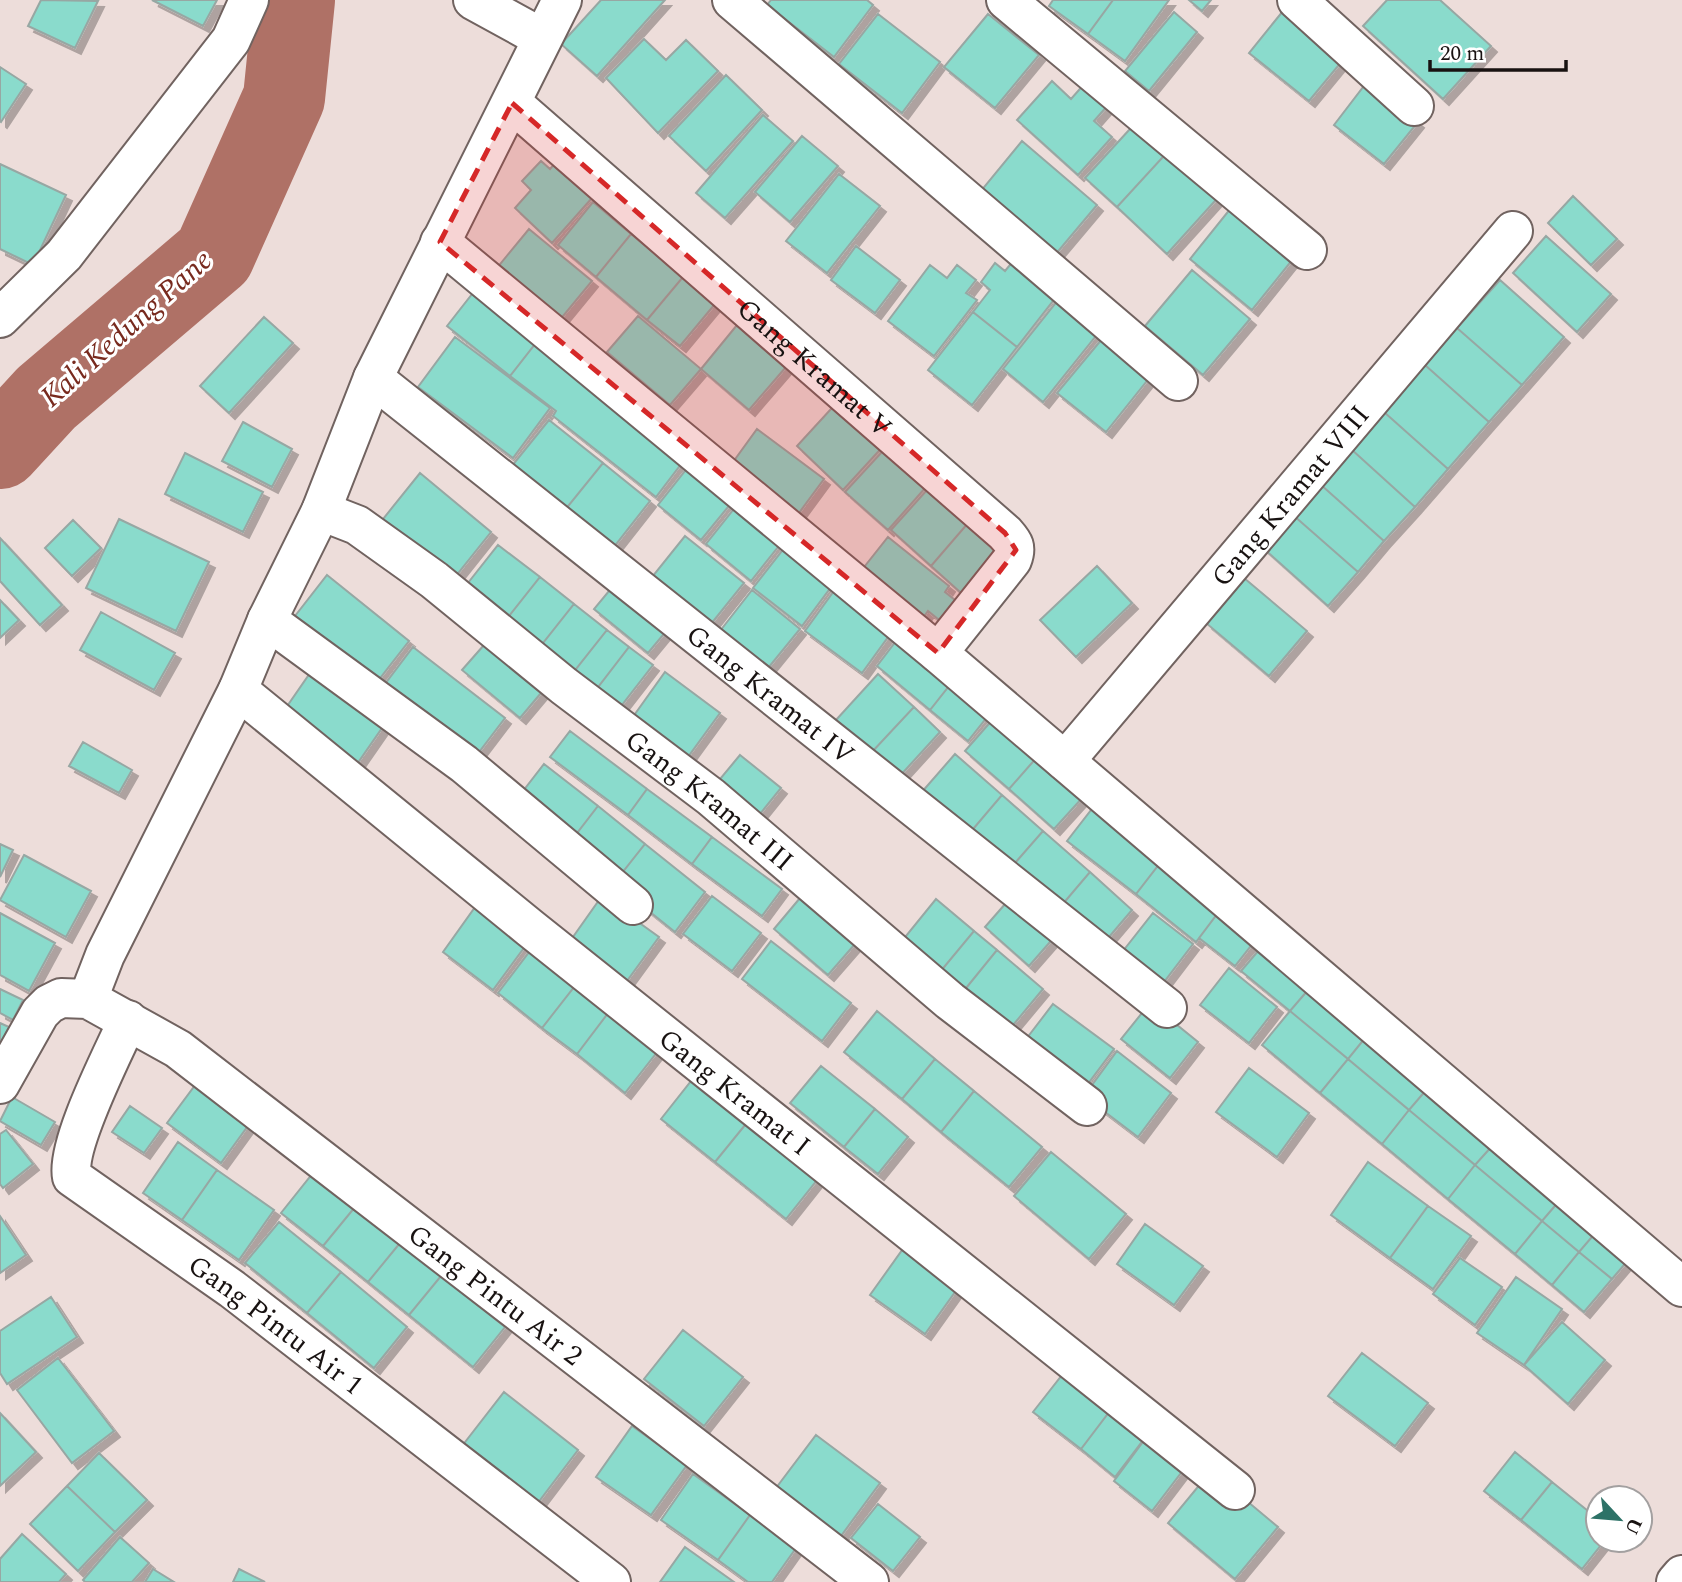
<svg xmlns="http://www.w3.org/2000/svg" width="1682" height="1582" font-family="Spectral,serif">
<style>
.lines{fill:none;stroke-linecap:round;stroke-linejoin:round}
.river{stroke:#af7166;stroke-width:82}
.building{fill:#8adbcc;stroke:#97a7a3;stroke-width:2;filter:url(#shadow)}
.street-casing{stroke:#716360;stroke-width:42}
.street{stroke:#fff;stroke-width:38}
.marked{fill:#d62828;fill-opacity:0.2;stroke:#d62828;stroke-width:5;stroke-dasharray:14 9;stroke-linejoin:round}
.labels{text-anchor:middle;stroke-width:6;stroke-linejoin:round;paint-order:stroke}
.street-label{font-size:28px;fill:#181211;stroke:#fff}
.water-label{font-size:30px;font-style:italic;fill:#782a1e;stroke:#fff}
</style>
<defs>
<filter id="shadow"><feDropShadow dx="6" dy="6" stdDeviation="0" flood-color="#0004"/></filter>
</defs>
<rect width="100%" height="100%" fill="#edddda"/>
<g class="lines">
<!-- river -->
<path class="river" d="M0,448L46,398L214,255L284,98L294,0"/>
</g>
<!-- building -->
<path class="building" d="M41,0L98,1L75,48L28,26Z
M152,0H217L203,26Z
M601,0H665L597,76L561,44Z
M771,0H867L873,5L834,57L767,5Z
M1053,0H1113L1088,34L1049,6Z
M1113,0H1169L1125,61L1088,34Z
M1189,0H1211L1202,11Z
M1387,0H1440L1491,46L1443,99L1363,26Z
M1283,11L1343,60L1309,101L1249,53Z
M1174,12L1197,32L1149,91L1125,71Z
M878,14L940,62L902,113L839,64Z
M988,14L1039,55L995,108L944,67Z
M644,39L666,60L686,40L718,71L658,133L606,78Z
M0,67L26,84L1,122L0,121Z
M726,75L762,110L706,171L669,136Z
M1052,81L1071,99L1086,82L1109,104L1094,121L1112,137L1078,175L1017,120Z
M1367,82L1418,122L1384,164L1334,125Z
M763,115L793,141L725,218L696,193Z
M1141,117L1173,146L1117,207L1085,178Z
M802,136L838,166L790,222L755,192Z
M1022,141L1097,205L1055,255L980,192Z
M1173,146L1223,192L1167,254L1117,207Z
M563,154L600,189L552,243L515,208L531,190L522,181L541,161L550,169Z
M0,164L66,195L33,265L0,249Z
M839,174L880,206L827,273L786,241Z
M1573,196L1617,239L1591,265L1548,223Z
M593,202L631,234L596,277L558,245Z
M1235,203L1297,254L1252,310L1190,259Z
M529,229L592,281L559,321L496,269Z
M631,234L683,277L647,320L596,277Z
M1546,236L1611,294L1577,332L1513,273Z
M856,246L900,280L875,313L831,280Z
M1019,254L1063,288L1017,347L973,312L990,290L981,282L995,263L1005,271Z
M930,265L947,278L957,265L976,280L966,293L977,300L934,356L888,321Z
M1192,270L1250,319L1203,375L1145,326Z
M683,277L715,304L680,346L647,320Z
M1500,280L1564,337L1522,385L1457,328Z
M480,284L543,334L510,376L447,326Z
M1059,299L1099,332L1043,402L1003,369Z
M973,312L1017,347L972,405L928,370Z
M638,316L701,369L670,405L607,352Z
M264,317L293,343L229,413L200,386Z
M737,325L786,367L749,410L701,369Z
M1457,328L1522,385L1489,422L1425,365Z
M543,334L691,451L656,497L553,416L556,411L510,376Z
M455,337L550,408L513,458L418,387Z
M1102,339L1150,377L1106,432L1057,393Z
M1425,365L1489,422L1448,469L1384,412Z
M842,397L888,441L843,490L797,446Z
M1384,412L1448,469L1415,507L1351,449Z
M549,420L603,463L565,510L511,467Z
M243,422L292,449L272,487L222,461Z
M757,429L824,479L796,517L728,469Z
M893,440L934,478L888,530L845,492Z
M1351,449L1415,507L1384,541L1320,484Z
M185,453L263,492L243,532L165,494Z
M693,461L737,496L701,540L658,505Z
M603,463L650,501L613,548L565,510Z
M420,473L491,532L451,582L379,524Z
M936,480L975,515L931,566L891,530Z
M1320,484L1384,541L1358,572L1293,515Z
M741,500L786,537L751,581L706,544Z
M975,515L1014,550L970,601L931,566Z
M1293,515L1358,572L1328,606L1263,548Z
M119,519L209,562L176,631L86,588Z
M73,520L101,548L72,576L45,548Z
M685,536L744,583L707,629L648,582Z
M888,537L949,586L945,592L965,608L949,628L928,611L918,625L857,576Z
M0,538L62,605L40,625L0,581Z
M789,542L837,579L802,626L753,588Z
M498,545L540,577L505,621L464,588Z
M1097,566L1132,603L1076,657L1040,620Z
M327,575L409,641L377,682L295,616Z
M540,577L574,604L539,648L505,621Z
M1244,578L1307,631L1269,676L1206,623Z
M839,584L896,626L862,673L805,631Z
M614,585L668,629L648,653L594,609Z
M752,590L800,629L760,678L713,640Z
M0,600L19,620L0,638Z
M574,604L607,630L572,674L539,648Z
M101,612L175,653L154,690L80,650Z
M607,630L629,647L595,691L572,674Z
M903,632L957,676L930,710L877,666Z
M484,645L541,693L520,718L462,670Z
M413,647L505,718L473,760L382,688Z
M629,647L653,665L618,710L595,691Z
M317,663L391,715L355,767L281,715Z
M665,672L720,713L685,761L630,721Z
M878,674L914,707L871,753L836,720Z
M957,676L995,707L968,741L930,710Z
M914,707L940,732L898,778L871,753Z
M994,718L1038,756L1009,789L965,751Z
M570,731L647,789L628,815L550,757Z
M83,742L132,770L119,793L69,766Z
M955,754L1002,795L968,835L921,793Z
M740,755L781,788L751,825L710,791Z
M1038,756L1084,796L1054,829L1009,789Z
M544,764L598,806L567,846L513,804Z
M647,789L712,837L692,864L628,815Z
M1002,795L1043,831L1008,871L968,835Z
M1095,805L1164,858L1136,894L1067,841Z
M598,806L645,844L614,883L567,846Z
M1043,831L1090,872L1056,912L1008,871Z
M712,837L782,889L762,916L692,864Z
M0,844L13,850L0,877Z
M645,844L705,892L675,932L614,883Z
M24,855L91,891L66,937L0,900Z
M1164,858L1224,905L1196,942L1136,894Z
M1090,872L1132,910L1098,950L1056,912Z
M1013,895L1057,934L1029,966L985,927Z
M602,896L659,937L624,985L568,944Z
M712,896L761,933L732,971L683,934Z
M800,898L855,944L828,975L774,929Z
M936,899L974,931L935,978L897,947Z
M478,903L529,941L493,990L443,952Z
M1224,905L1261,933L1235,966L1199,938Z
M0,913L55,943L29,991L0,975Z
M1153,913L1193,944L1164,982L1123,951Z
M974,931L997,950L958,998L935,978Z
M771,941L851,1003L822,1041L742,979Z
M536,943L582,977L542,1028L498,993Z
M997,950L1043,989L1004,1036L958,998Z
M1259,950L1308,990L1290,1011L1241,971Z
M1229,968L1277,1007L1249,1043L1200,1005Z
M582,977L615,1004L577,1054L542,1028Z
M0,989L23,1000L13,1020L0,1013Z
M1308,990L1365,1038L1348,1059L1290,1011Z
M1150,1003L1198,1042L1170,1078L1121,1039Z
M615,1004L665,1042L625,1093L577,1054Z
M1053,1004L1114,1049L1081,1093L1020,1047Z
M877,1011L935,1059L902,1099L844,1052Z
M1290,1011L1348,1059L1320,1093L1262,1045Z
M0,1023L9,1027L0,1044Z
M1365,1038L1427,1089L1409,1110L1348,1059Z
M1117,1051L1171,1093L1138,1137L1084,1096Z
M935,1059L974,1091L941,1132L902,1099Z
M1348,1059L1409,1110L1382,1144L1320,1093Z
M821,1066L875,1109L844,1147L790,1103Z
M1249,1068L1309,1113L1277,1157L1216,1112Z
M699,1071L754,1114L715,1162L661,1119Z
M196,1084L250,1123L221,1163L167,1123Z
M1427,1089L1493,1145L1475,1165L1409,1110Z
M974,1091L1042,1147L1009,1187L941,1132Z
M12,1097L55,1122L41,1145L0,1121Z
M130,1106L162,1128L144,1153L112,1132Z
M875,1109L908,1137L878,1174L844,1147Z
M1409,1110L1475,1165L1448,1199L1382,1144Z
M754,1114L825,1170L786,1219L715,1162Z
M6,1130L33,1164L3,1188L0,1184V1134Z
M178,1142L217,1170L182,1220L143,1193Z
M1493,1145L1560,1200L1542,1221L1475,1165Z
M1051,1152L1126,1214L1089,1259L1014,1196Z
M1368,1162L1428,1206L1390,1258L1331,1215Z
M1475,1165L1542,1221L1515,1254L1448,1199Z
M217,1170L274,1210L239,1260L182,1220Z
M313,1173L355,1207L323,1246L281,1213Z
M1560,1200L1597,1231L1579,1252L1542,1221Z
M1428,1206L1471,1236L1433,1289L1390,1258Z
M355,1207L400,1243L368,1282L323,1246Z
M0,1216L26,1255L0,1273Z
M1542,1221L1579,1252L1552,1285L1515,1254Z
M279,1222L341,1272L307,1313L245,1263Z
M1145,1224L1203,1266L1174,1305L1117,1264Z
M1597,1231L1630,1258L1612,1279L1579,1252Z
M400,1243L441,1276L409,1315L368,1282Z
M905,1246L960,1285L925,1334L870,1295Z
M1579,1252L1612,1279L1584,1312L1552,1285Z
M1460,1258L1502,1287L1475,1325L1433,1294Z
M341,1272L407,1327L374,1368L307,1313Z
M441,1276L505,1327L473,1367L409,1315Z
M1516,1277L1562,1309L1524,1365L1477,1333Z
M51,1297L77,1337L7,1384L0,1373V1331Z
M1562,1322L1605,1360L1568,1404L1524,1365Z
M683,1330L743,1377L704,1426L644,1379Z
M1362,1353L1428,1403L1395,1446L1328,1396Z
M58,1358L114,1431L72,1463L17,1390Z
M1066,1370L1113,1407L1081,1449L1033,1412Z
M504,1392L578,1450L537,1504L462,1446Z
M1113,1407L1147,1435L1115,1477L1081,1449Z
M0,1413L36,1452L0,1486Z
M632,1426L687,1465L651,1515L596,1477Z
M1151,1431L1190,1461L1152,1511L1114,1481Z
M816,1435L880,1483L838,1540L773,1492Z
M1515,1452L1552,1482L1521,1520L1484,1491Z
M99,1453L147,1500L115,1532L67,1486Z
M1211,1471L1278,1527L1235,1579L1168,1523Z
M693,1474L750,1515L718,1560L661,1520Z
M1552,1482L1598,1519V1540H1605L1582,1569L1521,1520Z
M67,1486L115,1532L78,1571L30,1524Z
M878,1504L920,1537L893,1571L851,1538Z
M750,1515L796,1548L772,1582H748L718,1560Z
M22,1534L66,1574L59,1582H0V1559Z
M120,1537L149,1563L132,1582H85L83,1580Z
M685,1547L734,1582H660Z
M153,1569L174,1582H145Z
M239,1569L265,1582H233Z"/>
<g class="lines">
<!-- street casing -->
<g class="street-casing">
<g id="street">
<path d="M473,0L542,38"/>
<path d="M732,0L1178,381"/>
<path d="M1006,0L1307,250"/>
<path d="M1297,0L1414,106"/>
<path id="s1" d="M512,103L1005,533C1014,543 1017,547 1012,560L938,653"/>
<path d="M440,242L938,653L1682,1287"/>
<path d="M0,318L64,255L231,40L249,0"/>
<path id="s2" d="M373,378L1167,1008"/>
<path id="s3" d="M321,511L357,525L434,580L564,686L711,797L950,1001L1087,1106"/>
<path d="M267,620L464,764L633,905"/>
<path id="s4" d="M238,690L530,928L1235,1490"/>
<path id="s5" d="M1065,761L1513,231"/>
<path d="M88,999L105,955L238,690L267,620L321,511L373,378L562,0"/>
<path id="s6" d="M128,1020C114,1052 65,1145 72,1177L232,1289L611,1582"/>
<path id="s7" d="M0,1084L40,1013L49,1004L61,998L88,999L178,1049L869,1582"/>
<path d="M1676,1582L1682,1575"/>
</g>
</g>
<!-- street -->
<use href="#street" class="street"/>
</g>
<!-- marked area -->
<path class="marked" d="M512,103L1005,533L1016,550L938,653L440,242Z"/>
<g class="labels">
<!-- street labels -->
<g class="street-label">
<text dy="10" stroke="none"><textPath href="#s1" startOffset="402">Gang Kramat V</textPath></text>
<text dy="10" stroke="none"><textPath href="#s5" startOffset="348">Gang Kramat VIII</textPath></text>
<text dy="10" stroke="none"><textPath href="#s2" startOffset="508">Gang Kramat IV</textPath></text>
<text dy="10" stroke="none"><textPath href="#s3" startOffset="486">Gang Kramat III</textPath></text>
<text dy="10" stroke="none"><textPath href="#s4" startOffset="639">Gang Kramat I</textPath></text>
<text dy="10" stroke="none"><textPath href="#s7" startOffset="639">Gang Pintu Air 2</textPath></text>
<text dy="10" stroke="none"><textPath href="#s6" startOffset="420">Gang Pintu Air 1</textPath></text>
</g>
<!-- water labels -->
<g class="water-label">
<text transform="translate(126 328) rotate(-42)" y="10">Kali Kedung Pane</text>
</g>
</g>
<!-- north arrow -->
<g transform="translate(1619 1519) rotate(116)"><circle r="33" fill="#ffffff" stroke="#a3a0a0" stroke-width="2"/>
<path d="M0-5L12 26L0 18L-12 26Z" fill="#2d7267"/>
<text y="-10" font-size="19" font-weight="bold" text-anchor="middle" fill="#181211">U</text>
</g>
<!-- scale -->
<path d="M1430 60v10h136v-10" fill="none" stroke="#181211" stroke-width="3.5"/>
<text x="1440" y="60" font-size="21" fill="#181211" stroke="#ffffff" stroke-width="5" paint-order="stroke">20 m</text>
</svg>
